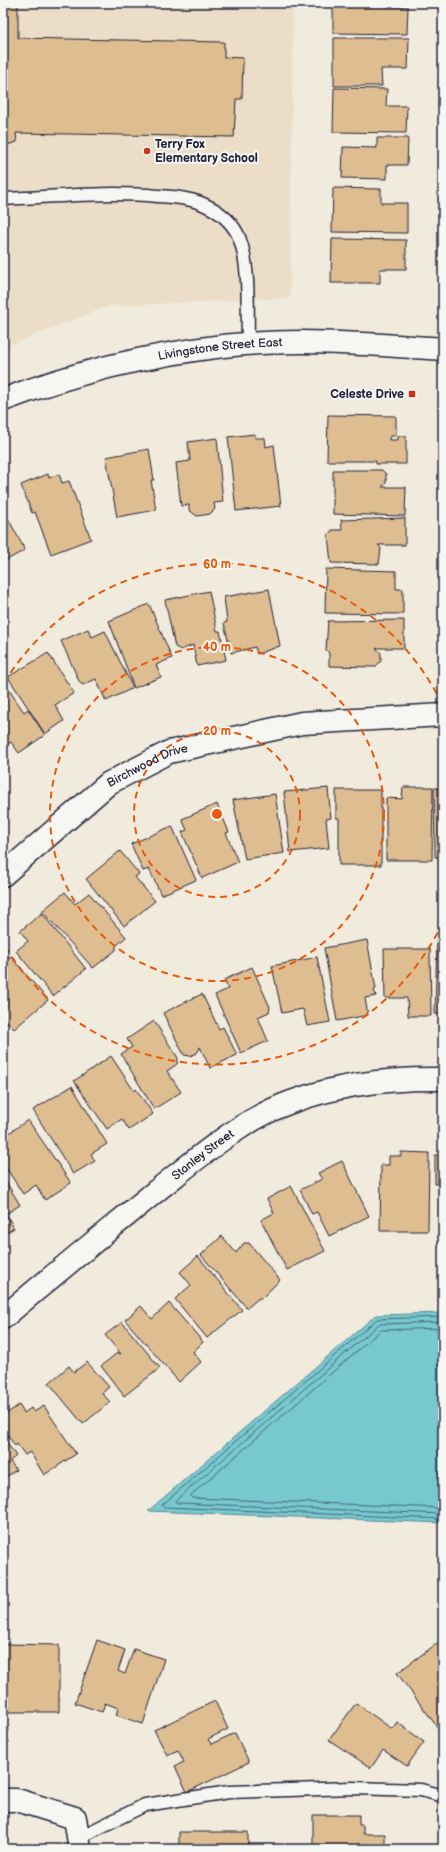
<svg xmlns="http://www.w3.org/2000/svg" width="446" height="1852" font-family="'Balsamiq Sans',sans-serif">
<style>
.built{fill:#ebddc7}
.water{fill:#78c9cf;stroke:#568694}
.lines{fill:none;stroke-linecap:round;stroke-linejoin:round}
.shore{stroke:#446576;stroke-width:1}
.building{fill:#debd90;stroke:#22223b}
.service-casing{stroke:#22223b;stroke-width:15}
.minor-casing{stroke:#22223b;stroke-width:25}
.tertiary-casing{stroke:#22223b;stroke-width:25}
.service{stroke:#f6f6f2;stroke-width:12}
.minor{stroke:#f6f6f2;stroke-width:22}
.tertiary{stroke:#f6f6f2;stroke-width:22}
.ring{fill:none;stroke:#e8590c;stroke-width:2;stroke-dasharray:7 5}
.poi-dot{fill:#c8321e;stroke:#f6f6f2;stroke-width:1.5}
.labels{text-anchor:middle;stroke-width:4;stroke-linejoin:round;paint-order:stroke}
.poi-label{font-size:12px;font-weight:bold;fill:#22223b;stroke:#f6f6f2;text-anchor:start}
.street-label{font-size:12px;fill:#22223b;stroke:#f6f6f2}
.centre{fill:#e8590c;stroke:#f6f6f2;stroke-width:2}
.ring-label{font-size:12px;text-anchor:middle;font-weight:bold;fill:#e8590c;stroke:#f6f6f2;stroke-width:4;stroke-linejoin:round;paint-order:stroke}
</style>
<rect width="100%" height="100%" fill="#f1ebde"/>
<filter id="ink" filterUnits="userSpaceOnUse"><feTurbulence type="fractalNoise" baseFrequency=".025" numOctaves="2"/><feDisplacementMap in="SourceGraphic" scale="8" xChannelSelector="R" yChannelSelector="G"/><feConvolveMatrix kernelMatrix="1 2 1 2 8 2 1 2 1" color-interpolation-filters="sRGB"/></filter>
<g filter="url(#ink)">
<!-- built -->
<path class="built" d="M3,3H293L290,298L109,306L3,348Z"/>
<!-- water -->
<path class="water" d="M443,1313V1523L148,1511L376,1315Z"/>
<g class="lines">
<!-- shore -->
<path class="shore" d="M443,1317L377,1319L162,1505L164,1507L443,1519
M443,1322L379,1324L175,1501L177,1503L443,1514
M443,1328L381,1330L190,1496L192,1498L443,1508"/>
</g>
<!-- building -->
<path class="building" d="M3,3H18V38L224,42V57L243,58L242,99H236L234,137L16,133L17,142L3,146Z
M333,3H387V6L408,7L407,34L333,33Z
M334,38H409L408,69H381L382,86H334Z
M334,88L387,89L386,106H407L406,133L333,132Z
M377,138H408L407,165H387V179L342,178L343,147L377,148Z
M333,188L381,189V203H407V233L332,232Z
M332,239L406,240V269H380V283H331Z
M328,415L396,416V436H390L389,440H398V436H406V464H376V461H327Z
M255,434V438H265L266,447L274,445L281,506L236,511L228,437Z
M217,438L223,502L214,503L215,509L210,514L197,516L189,510V505L181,506L176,463L190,461L188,442Z
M149,449L154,480H151L156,510L117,517L106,457Z
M333,470H382L386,474V483L382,487H406L405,516L333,514Z
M48,474L49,478L59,474L62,483L69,481L91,539L51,554L35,512L32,513L21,485Z
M3,509L25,550L3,562Z
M405,518V545H378L381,548L379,564L331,563L328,535L332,530H342L341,520Z
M326,569L396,571V589H403V614L325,613Z
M269,589L280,646L257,654L255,647L231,653L224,623L227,622L224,597Z
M209,591L217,631H220L226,660L197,666L193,645L181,650L175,647L165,600Z
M149,604L172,658L156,665L161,677L134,688L109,621Z
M404,620V648H376L381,653V661L375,667L329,666V653L326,650L328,621Z
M88,629L92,637L105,631L133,688L106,701L96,679L83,685L80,683L61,641Z
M48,653L74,693L55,705L64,721L45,734L8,677Z
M3,681L24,712L28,709L45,735L19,753L11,742L3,748Z
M403,787H433L432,860H386V798L402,799Z
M328,788L331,818L326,819L329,848L290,852L284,792Z
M434,788H443V857H435Z
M336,790H381V865H339V818H336Z
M275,794L284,853L245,859L233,800Z
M217,804L229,832L226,833L238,862L202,878L182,832L187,830L182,819Z
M172,826L196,880L161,895L149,869L143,871L131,844Z
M120,851L139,874L135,877L155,901L124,926L86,879Z
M65,892L75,904L89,893L126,937L116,946V950L93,968L42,911Z
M42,913L86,969L53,996L16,951L28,941L20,931Z
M437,938H443V1014H435Z
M367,940L376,989L374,990L376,996L365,998L368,1015L337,1021L324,948Z
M384,949H430L431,1016H408L407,998H385Z
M10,956L48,1000L14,1029L3,1017V962Z
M317,957L330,1022L307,1026L303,1009L282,1013L272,966Z
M252,967L270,1007L269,1012L258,1017L268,1041L241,1053L215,995L228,989L224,980Z
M202,994L219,1029L223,1027L237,1055L210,1068L200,1047L197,1053L190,1056L184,1055L163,1013Z
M154,1021L178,1058L177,1064L167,1071L181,1092L154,1109L121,1054L132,1047L127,1039Z
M3,1026L7,1031L3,1035Z
M111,1056L134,1091L136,1089L153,1114L129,1130L122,1119L107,1129L74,1081Z
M72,1086L107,1144L91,1154L95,1161L73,1174L33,1110Z
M28,1120L71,1183L45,1200L36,1185L23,1194L3,1163V1137Z
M401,1152L429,1153L428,1231H380L381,1165H389V1156H401Z
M435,1155L443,1156V1214H439L440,1184H435Z
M342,1161L369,1216L329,1236L317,1212L312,1214L300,1190L322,1179L318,1173Z
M3,1177L20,1205L6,1214L14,1228L3,1235Z
M291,1186L325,1251L287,1270L261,1220L274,1213L267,1199Z
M222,1236L236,1253L244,1243H249L280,1280L262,1298H259L247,1308L201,1255Z
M198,1256L242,1310L207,1338L175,1299L191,1285L180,1272Z
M169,1303L203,1342L193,1352L201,1362L179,1382L125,1320L141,1306L152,1319Z
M122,1322L160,1368L124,1396L101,1366L117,1353L121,1354L105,1335Z
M87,1362L109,1387L102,1393L110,1402L83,1424L49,1383L69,1366L74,1372Z
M19,1405L24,1413L31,1408L34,1412L44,1406L76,1454L44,1475L30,1452L25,1455L17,1444L15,1446L3,1428V1416Z
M3,1437L16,1456L10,1461L16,1470L3,1479Z
M97,1640L125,1650L118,1671L125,1674L134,1649L164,1659L143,1724L116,1715L118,1708L105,1703L102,1712L75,1703Z
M439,1642L443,1647V1731L441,1732L397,1673Z
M3,1644L59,1645V1712H3Z
M215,1701L228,1729L208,1739L211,1744L235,1733L249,1762L187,1792L175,1766L184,1762L178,1750L167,1755L154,1730Z
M356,1703L392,1729L397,1722L424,1742L407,1766L383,1750L371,1768L329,1740Z
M313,1815H359V1825H363V1834H385V1849H313Z
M179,1832H248V1849H179Z"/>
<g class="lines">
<!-- service casing -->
<g class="service-casing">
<path id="service" d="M3,199C54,197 107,191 158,196C173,197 189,198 203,204C217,210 230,220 237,233C251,260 247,314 248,345
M78,1838L145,1805L229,1792L352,1788L421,1790L443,1796"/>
</g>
<!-- minor casing -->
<g class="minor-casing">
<g id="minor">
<path id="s1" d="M3,875L109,783L169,752L302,723L443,715"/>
<path id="s2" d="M3,1318C53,1275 104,1234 155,1192C198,1158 239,1121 291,1102C339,1084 392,1078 443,1079"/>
<path d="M3,1800H17L75,1818L80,1849"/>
</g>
</g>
<!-- tertiary casing -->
<g class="tertiary-casing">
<g id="tertiary">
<path id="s3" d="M3,400C73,373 148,355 223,346C296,338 370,344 443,349"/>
</g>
</g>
<!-- service -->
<use href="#service" class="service"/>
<!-- minor -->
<use href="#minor" class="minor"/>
<!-- tertiary -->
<use href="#tertiary" class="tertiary"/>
</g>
</g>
<!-- distance rings -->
<g class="ring">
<circle cx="217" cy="814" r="83"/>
<circle cx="217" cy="814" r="167"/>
<path d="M443 922A250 250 0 0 1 4 945M4 683A250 250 0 0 1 443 706"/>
</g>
<!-- markers -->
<g class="poi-dot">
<circle cx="147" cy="151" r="4"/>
<rect x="408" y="390" width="8" height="8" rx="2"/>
</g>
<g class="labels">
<!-- poi labels -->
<g class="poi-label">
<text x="155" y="148">Terry Fox<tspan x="155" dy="14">Elementary School</tspan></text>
<text x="404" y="398" text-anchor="end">Celeste Drive</text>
</g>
<!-- street labels -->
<g class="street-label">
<text dy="4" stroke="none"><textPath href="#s3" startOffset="224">Livingstone Street East</textPath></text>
<text dy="4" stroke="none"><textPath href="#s1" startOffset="183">Birchwood Drive</textPath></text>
<text dy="4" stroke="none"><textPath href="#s2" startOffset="258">Stanley Street</textPath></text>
</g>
</g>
<circle cx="217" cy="814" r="6" class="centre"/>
<g class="ring-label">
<text x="217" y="568">60 m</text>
<text x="217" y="651">40 m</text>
<text x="217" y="735">20 m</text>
</g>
<!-- margin -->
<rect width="446" height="1852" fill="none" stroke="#f6f6f2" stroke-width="16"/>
<rect x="8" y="8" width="430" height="1836" fill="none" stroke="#22223b" stroke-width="1.5" filter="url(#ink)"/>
</svg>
